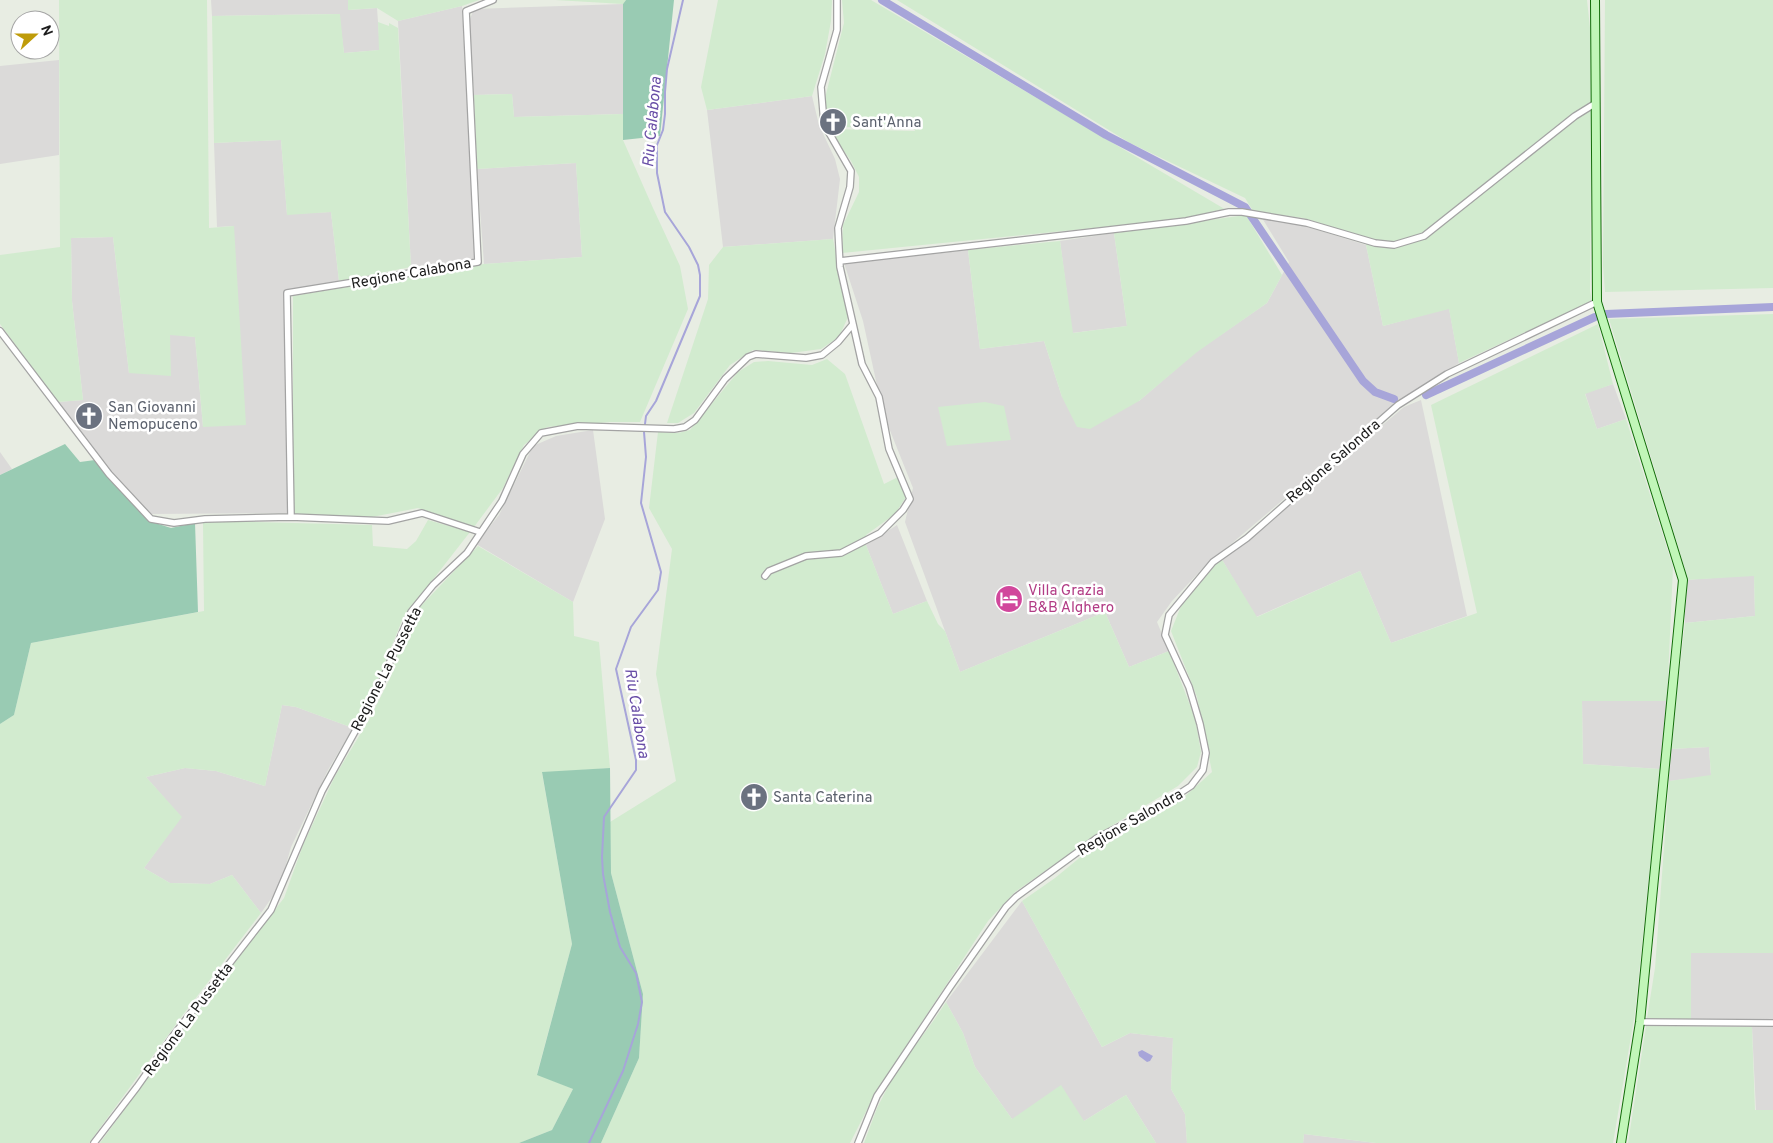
<svg xmlns="http://www.w3.org/2000/svg" width="1773" height="1143" font-family="Overpass,sans-serif">
<style>
.residential{fill:#dbdad9}
.farmland{fill:#d2ebcf}
.forest{fill:#99cbb3}
.water{fill:#a7a5d9}
.lines{fill:none;stroke-linecap:round;stroke-linejoin:round}
.stream{stroke:#a7a5d9;stroke-width:2}
.canal{stroke:#a7a5d9;stroke-width:8}
.street-casing{stroke:#a3a3a3;stroke-width:8}
.secondary-casing{stroke:#136d0a;stroke-width:10}
.street{stroke:#fff;stroke-width:5.5}
.secondary{stroke:#c1f6b8;stroke-width:8}
.labels{text-anchor:middle;stroke-width:5;stroke-linejoin:round;paint-order:stroke}
.worship-label{font-size:15px;fill:#5b616d;stroke:#fff;text-anchor:start}
.street-label{font-size:15px;fill:#1c1c1c;stroke:#fff}
.hotel-label{font-size:15px;fill:#b23c85;stroke:#fff;text-anchor:start}
.water-label{font-size:16px;font-style:italic;fill:#694ea7;stroke:#fff}
</style>
<rect width="100%" height="100%" fill="#e8ede3"/>
<!-- residential -->
<path class="residential" d="M211,0H348L349,10L377,8L380,50L344,53L339,14L212,16Z
M623,4V114L514,117L512,94L474,95L469,21L474,9Z
M462,6L476,259L411,267L398,21Z
M59,60V155L0,164V66Z
M812,96L819,125L835,159L840,179L833,239L723,247L707,110Z
M281,140L287,214L331,212L339,281L287,290V513L148,514L95,454L58,402L83,400L72,301L71,238L113,237L129,373L170,334L195,337L203,427L234,226L217,227L214,143Z
M576,163L582,257L484,264L477,169Z
M1262,218L1301,225L1366,245L1383,326L1449,308L1459,363L1392,407L1204,567L1172,601L1157,622L1169,651L1129,667L1105,612L960,672L905,522L913,488L883,413L863,321L844,263L968,250L980,349L1044,341L1062,397L1139,401L1196,352L1267,303L1289,262Z
M1114,233L1127,326L1072,333L1060,241Z
M1613,384L1626,419L1597,429L1585,393Z
M1421,400L1467,616L1391,643L1360,571L1256,617L1221,558L1251,536L1404,407Z
M593,430L605,519L573,602L476,544L499,515L533,446L556,436Z
M0,452L12,469L0,475Z
M897,525L927,601L893,614L866,545Z
M1754,575L1755,616L1685,623V580Z
M1582,700L1667,701L1660,769L1583,764Z
M282,705L296,707L353,728L328,770L291,847L280,886L261,913L232,875L210,884L170,883L144,868L181,817L146,777L185,768L216,771L265,786Z
M1709,747L1711,776L1669,781L1670,749Z
M1022,901L1102,1047L1130,1033L1173,1038L1171,1089L1185,1114L1187,1143H1156L1126,1095L1084,1121L1012,1119L975,1067L963,1033L946,1002Z
M1691,953H1773V1021H1691Z
M1773,1026V1110L1756,1111L1752,1027Z
M1304,1134L1376,1143H1303Z"/>
<!-- farmland -->
<path class="farmland" d="M59,0H207L209,228L234,226L246,425L203,427L195,337L170,335L171,376L129,373L113,237L71,238L72,301L83,400L58,402L0,324V255L60,247Z
M348,0H479L462,6L398,21L377,8L348,10Z
M555,0H626L623,4Z
M718,0H832L831,21L825,54L812,96L707,110L701,87Z
M842,0H871L1228,211L1175,220L842,253L843,225L859,192V177L851,161L832,134V129L915,131L914,128L831,127L823,106L844,23Z
M897,0H1587L1592,46L1590,291L1592,301L1459,363L1449,309L1383,326L1366,245L1365,237L1303,218L1253,211L1245,198L1130,143Z
M1605,0H1773V288L1605,292L1603,265Z
M340,14L344,53L379,50L378,22L389,26V23L398,28L411,267L339,281L331,212L287,215L281,140L214,143L212,16Z
M512,94L514,117L623,114V140L653,208L680,266L688,309L640,422H610L547,427L524,445L503,488L474,527L418,508L372,517L293,514V296L484,264L582,257L576,163L477,169L474,95Z
M1246,215L1282,275L1267,303L1197,352L1139,401L1090,429L1077,427L1062,397L1044,341L980,349L968,250L1060,241L1073,333L1127,326L1114,233Z
M833,239L848,317L839,337L821,349L791,353L753,350L730,365L694,413L678,423H667L708,299L709,265L723,247Z
M1773,314V953H1691V1021L1647,1018L1655,968L1669,781L1711,775L1709,747L1670,749L1685,623L1755,616L1754,576L1685,580V569L1609,319Z
M1598,324L1613,384L1585,394L1597,429L1626,419L1673,567L1667,701H1582L1583,764L1660,769L1635,1013L1613,1143H1376L1304,1134L1303,1143H1187L1185,1114L1171,1089L1173,1038L1130,1033L1102,1047L1022,901L1055,878L1094,846L1182,799L1212,772L1197,697L1171,631L1181,606L1221,558L1257,617L1360,571L1391,643L1477,613L1431,405Z
M827,359L845,374L884,484L898,477L906,497L895,514L866,535V545L893,614L927,601L938,624L945,631L960,672L1105,612L1129,667L1169,651L1195,718L1201,752L1197,767L1178,786L1098,834L1015,892L988,921L876,1092L850,1143H601L639,1058L643,994L611,873L610,822L676,781L656,674L672,549L649,508L658,432L678,433L690,430L738,372L754,362L768,361L812,365Z
M985,402L1004,406L1011,440L947,446L938,407Z
M428,520L470,532L403,618L380,675L353,728L296,707L282,705L265,786L216,771L185,768L146,777L182,817L144,868L170,883L210,884L232,875L261,913L182,1016L89,1143H0V724L14,715L31,643L204,611L203,523L212,521L372,525L373,546L407,549L416,541Z
M478,546L573,602L574,636L599,642L610,768L542,773L572,944L537,1074L573,1089L552,1130L519,1143H100L211,991L284,898L303,845L335,776L370,718L390,678L402,639L418,609Z
M946,1002L963,1033L975,1067L1012,1119L1061,1085L1084,1121L1126,1095L1156,1143H864L877,1108L895,1073L934,1020Z
M1646,1026L1752,1027L1755,1110H1773V1143H1628Z"/>
<!-- forest -->
<path class="forest" d="M626,0H674L660,136L623,140V4Z
M65,444L80,462L95,460L149,521L171,528L195,523L198,612L31,643L14,715L0,724V475Z
M610,768L611,873L643,994L639,1058L601,1143H519L552,1130L573,1089L537,1075L572,944L542,772Z"/>
<!-- water -->
<path class="water" d="M1142,1050L1153,1056L1150,1061L1147,1062L1139,1056L1138,1052Z"/>
<g class="lines">
<!-- stream -->
<path class="stream" d="M589,1143L623,1071L638,1024L642,1002L636,973L620,947L610,912L603,874L602,857L604,817L636,770V760L616,669L631,627L658,590L661,572L641,503L646,457L644,432L646,416L656,401L700,296V275L698,265L689,247L665,212L657,173V145L663,130L665,114V92L667,69L683,0"/>
<!-- canal -->
<path class="canal" d="M882,0L1106,135L1245,207L1363,381L1375,392L1394,399
M1426,395L1595,317L1606,314L1773,307"/>
<!-- street casing -->
<g class="street-casing">
<path id="street" d="M840,261L1186,221L1229,212H1242L1307,223L1375,243L1394,245L1424,236L1575,116L1596,103
M0,331L109,474L151,519L174,523L205,519L291,517L388,521L422,513L480,532
M291,517L287,293L478,262L466,11L493,0
M765,576L769,571L806,556L841,553L880,533L903,510L910,499L889,449L879,397L862,364L853,324
M1640,1022L1773,1023
M94,1143L137,1087L173,1036L271,910L322,791L378,690L411,612L433,585L467,553L502,501L523,454L541,433L578,426L674,429L685,427L695,420L725,379L748,357L756,354L806,358L822,355L838,342L853,324L840,267L838,228L850,187L851,171L824,124L821,87L837,30V0
M858,1143L877,1096L950,987L1006,907L1016,897L1097,838L1165,803L1191,786L1203,770L1206,753L1200,724L1189,687L1165,635L1169,615L1213,562L1247,538L1398,405L1447,374L1597,302"/>
</g>
<!-- secondary casing -->
<g class="secondary-casing">
<path id="secondary" d="M1595,0L1597,302L1683,580L1640,1022L1621,1143"/>
</g>
<!-- street -->
<use href="#street" class="street"/>
<!-- secondary -->
<use href="#secondary" class="secondary"/>
</g>
<!-- icons -->
<defs>
<g id="church-disc" transform="scale(1.4375)"><circle r="9.5" fill="#6b7280" stroke="#fff"/><path d="M-1.2-6h2.4v3.5h3.3v2.4h-3.3V6h-2.4V-.1h-3.3v-2.4h3.3Z" fill="#fff"/></g>
<g id="hotel-disc" transform="scale(1.4375)"><circle r="9.5" fill="#d1479c" stroke="#fff"/><path d="M-6-4.5h1.5V1H6V5H4.5V3h-9V5H-6ZM-4 0a1.8 1.8 0 1 1 3.6 0ZM.5 0V-2.5h3Q6-2.5 6 0Z" fill="#fff"/></g>
</defs>
<g fill-rule="evenodd">
<use href="#church-disc" x="833" y="122"/>
<use href="#church-disc" x="89" y="416"/>
<use href="#hotel-disc" x="1009" y="599"/>
<use href="#church-disc" x="754" y="797"/>
</g>
<g class="labels">
<!-- worship labels -->
<g class="worship-label">
<text x="852" y="127">Sant'Anna</text>
<text x="108" y="412">San Giovanni<tspan x="108" dy="17">Nemopuceno</tspan></text>
<text x="773" y="802">Santa Caterina</text>
</g>
<!-- street labels -->
<g class="street-label">
<text transform="translate(411 273) rotate(-10)" y="5">Regione Calabona</text>
<text transform="translate(1333 461) rotate(-41)" y="5">Regione Salondra</text>
<text transform="translate(386 669) rotate(-63)" y="5">Regione La Pussetta</text>
<text transform="translate(1130 822) rotate(-30)" y="5">Regione Salondra</text>
<text transform="translate(188 1019) rotate(-53)" y="5">Regione La Pussetta</text>
</g>
<!-- hotel labels -->
<g class="hotel-label">
<text x="1028" y="595">Villa Grazia<tspan x="1028" dy="17">B&amp;B Alghero</tspan></text>
</g>
<!-- water labels -->
<g class="water-label">
<text transform="translate(651 122) rotate(-85)" y="6">Riu Calabona</text>
<text transform="translate(638 713) rotate(81)" y="6">Riu Calabona</text>
</g>
</g>
<!-- north arrow -->
<g transform="translate(35 35) rotate(69)"><circle r="24" fill="#ffffff" stroke="#a4a4a4"/>
<path d="M0-4L9 19L0 12L-9 19Z" fill="#bf9c0a"/>
<text y="-8" font-size="14" font-weight="bold" text-anchor="middle" fill="#1c1c1c">N</text>
</g>
</svg>
